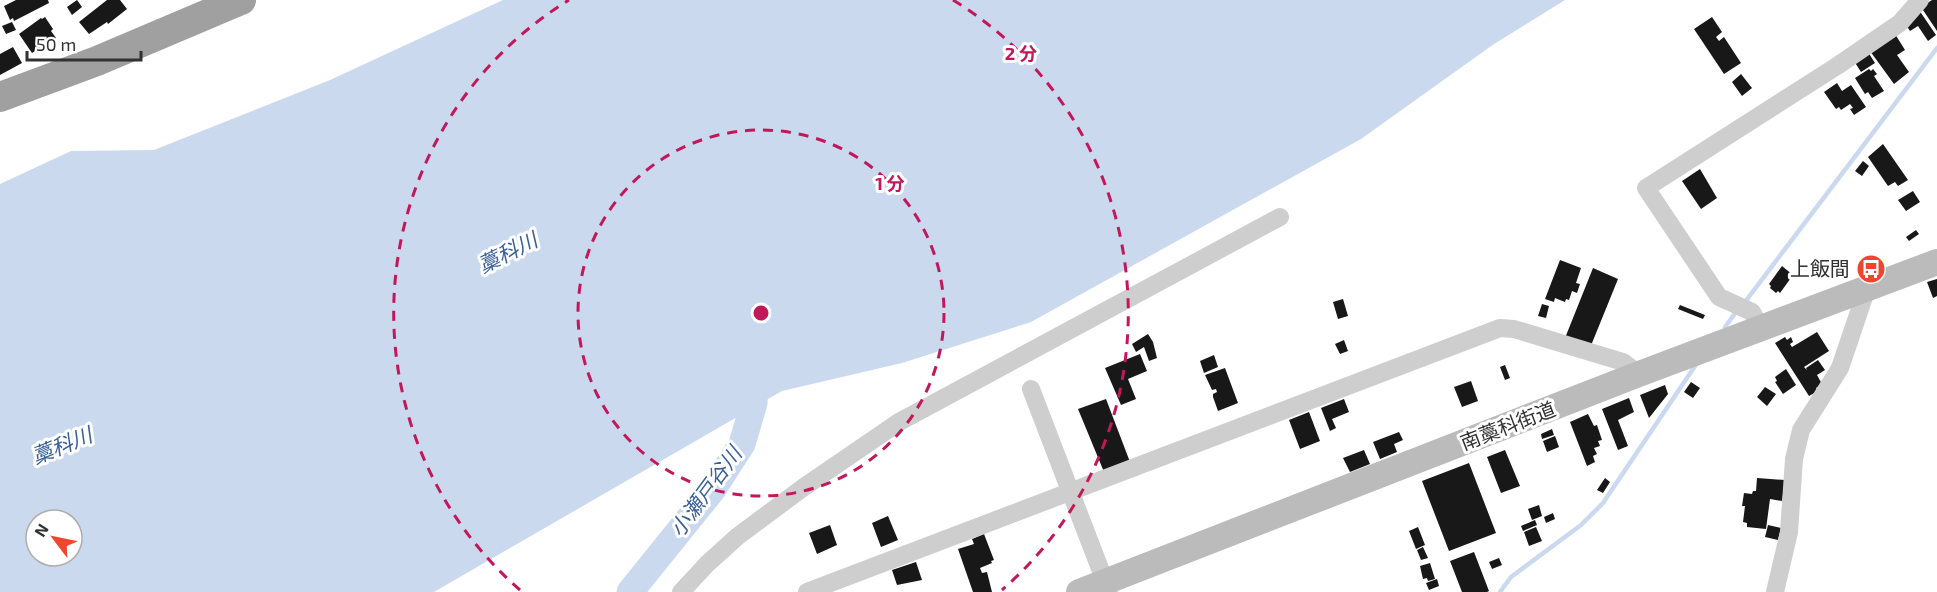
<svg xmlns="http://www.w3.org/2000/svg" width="1937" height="592" font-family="'Exo 2','Noto Sans JP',sans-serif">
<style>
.water{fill:#cbd9ef;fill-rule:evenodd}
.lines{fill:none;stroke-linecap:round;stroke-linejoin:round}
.stream{stroke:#cbd9ef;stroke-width:4.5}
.river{stroke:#cbd9ef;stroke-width:27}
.building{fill:#181818}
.minor{stroke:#cecece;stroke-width:18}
.secondary{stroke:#bbb;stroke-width:26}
.trunk{stroke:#a0a0a0;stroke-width:30}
.ring{fill:none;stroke:#c2185b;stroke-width:3;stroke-dasharray:10 8}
.labels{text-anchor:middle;stroke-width:6;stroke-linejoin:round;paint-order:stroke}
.poi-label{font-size:20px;fill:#313131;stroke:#fff;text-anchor:end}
.street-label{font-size:20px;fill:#313131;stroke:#fff}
.water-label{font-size:21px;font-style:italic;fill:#396099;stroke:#fff}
.centre{fill:#c2185b;stroke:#fff;stroke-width:3}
.ring-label{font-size:18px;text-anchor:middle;font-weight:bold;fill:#c2185b;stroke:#fff;stroke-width:6;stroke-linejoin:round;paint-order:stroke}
</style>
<rect width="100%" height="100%" fill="#fff"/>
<!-- water -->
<path class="water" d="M503,0H1565L1494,44L1361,139L1031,322L902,363L782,391L434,592H0V184L71,151L154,150L330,80ZM36,520H72V556H36Z"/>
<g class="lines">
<!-- stream -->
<path class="stream" d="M1745,302L1937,48
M1725,327L1736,312
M1500,592L1511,577L1581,525L1603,503L1695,366"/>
<!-- river -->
<path class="river" d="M630,592L713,489L742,444L754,403L755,381"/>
</g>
<!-- building -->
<path class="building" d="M16,0H48L49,3L14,21L13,18L10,20L4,6Z
M77,0L82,7L72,15L67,7Z
M107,0H120L127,9L108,24L107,22L89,34L79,22Z
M1932,0H1937V31L1921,7Z
M1919,10L1936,35L1928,41L1918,26L1910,31L1906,25Z
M45,17L53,29L51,31L56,38L32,53L19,34L41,18L42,19Z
M1712,17L1722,32L1716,37L1719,41L1724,37L1741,63L1724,74L1694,29Z
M12,22L16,30L6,34L2,26Z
M1895,34L1905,50L1897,55L1909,72L1894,84L1870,51Z
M13,47L22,63L0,75V54Z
M1868,52L1875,63L1861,72L1854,61Z
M1869,69L1871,71L1873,69L1877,74L1874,76L1884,91L1872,98L1868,92L1865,94L1855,78Z
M1741,74L1752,88L1742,96L1732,82Z
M1837,83L1842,91L1851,85L1866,107L1854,115L1850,109L1853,108L1850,104L1841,110L1839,107L1836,109L1824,92Z
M1883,144L1908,180L1898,186L1895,182L1888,186L1868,157Z
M1863,161L1869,166L1862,176L1855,171Z
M1700,169L1717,198L1701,209L1682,181Z
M1913,191L1920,202L1906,211L1898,200Z
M1916,230L1919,234L1909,241L1906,237Z
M1560,260L1581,268L1576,283L1580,284L1577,293L1572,291L1569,300L1566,299L1565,302L1555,298L1554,302L1545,299Z
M1782,266L1793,275L1780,293L1778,291L1776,293L1770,288L1771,286L1769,284Z
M1593,268L1618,279L1590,348L1565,338Z
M1937,279V296L1933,298L1927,282Z
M1343,299L1348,316L1338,319L1333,302Z
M1542,304L1549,306L1546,318L1538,316Z
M1680,305L1705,315L1703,319L1678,309Z
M1817,332L1829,351L1804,367L1807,370L1806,368L1818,360L1825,370L1817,375L1822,384L1816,388L1818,391L1809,396L1775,343L1785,337L1787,340L1791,337L1793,342L1790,344L1792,347Z
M1148,334L1153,342L1157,358L1149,361L1144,347L1136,352L1132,344Z
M1344,340L1348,351L1340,354L1335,344Z
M1140,354L1147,371L1128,379L1136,399L1121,405L1105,368Z
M1214,355L1218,367L1204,373L1200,361Z
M1505,365L1510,378L1505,380L1500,367Z
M1225,368L1238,403L1218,411L1213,397V394L1217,392L1216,389L1212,390L1205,375Z
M1786,369L1796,385L1783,394L1775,382L1777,381L1775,377Z
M1471,381L1478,401L1462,407L1454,387Z
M1691,382L1700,388L1693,398L1684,392Z
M1665,385L1668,394L1649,418L1640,395Z
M1765,387L1776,394L1767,406L1757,397Z
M1629,398L1634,412L1618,420L1628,446L1618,450L1602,409Z
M1106,399L1130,462L1104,472L1078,409Z
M1344,399L1349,412L1332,419L1336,428L1330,431L1321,408Z
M1309,412L1320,441L1300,449L1289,420Z
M1588,414L1594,426L1597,425L1602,440L1598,441L1600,446L1594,448L1597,454L1593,456L1595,462L1587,466L1570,422Z
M1552,429L1554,435L1542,439L1541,434Z
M1399,432L1403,440L1394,444L1397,452L1380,459L1373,442Z
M1555,436L1559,447L1547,452L1543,441Z
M1364,450L1370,464L1350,472L1343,458Z
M1505,450L1520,486L1501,493L1487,457Z
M1469,463L1496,533L1449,551L1422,481Z
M1605,478L1610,482L1603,493L1597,490Z
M1757,478L1785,480L1782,501L1770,499L1766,529L1747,527V523L1743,522L1745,506H1742L1744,493L1752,494L1753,491H1756Z
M1539,505L1542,516L1532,520L1528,509Z
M1553,513L1555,519L1546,523L1544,517Z
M888,516L898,540L881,547L872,523Z
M1535,520L1537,525L1523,531L1521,526Z
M830,525L837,545L817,554L809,533Z
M1768,525L1781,528L1778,540L1765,537Z
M1418,527L1425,545L1416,549L1409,531Z
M1536,527L1542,541L1529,546L1524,532Z
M984,534L994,560L991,561L992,563L980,568L982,573L987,572L992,592H973L958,549L974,544L972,539Z
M1423,547L1428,558L1421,560L1417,550Z
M1474,552L1489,591L1487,592H1462L1450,561Z
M1499,558L1502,565L1492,569L1489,562Z
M916,562L922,580L897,585L892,570Z
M1430,563L1435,579L1428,581L1427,578L1423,579L1420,566Z
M1437,579L1439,586L1429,590L1426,583Z"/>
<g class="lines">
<!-- minor -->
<path class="minor" d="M1761,329L1752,312L1719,297L1646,188L1837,66L1900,23L1920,0
M1031,389L1109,592
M681,592L707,564L738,536L804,487L899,422L1280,217
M807,592L1500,328L1514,329L1623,362L1639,374
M1775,592L1789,532L1794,459L1801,430L1840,368L1867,288"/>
<!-- secondary -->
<path class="secondary" d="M1079,592L1639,374L1937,262"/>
<!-- trunk -->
<path class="trunk" d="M0,97L97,61L241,0"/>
</g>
<!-- distance rings -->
<g class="ring">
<circle cx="761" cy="313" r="183"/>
<path d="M520 590A367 367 0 0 1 569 0M953 0A367 367 0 0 1 1002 590"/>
</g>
<!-- icons -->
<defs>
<g id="bus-disc" transform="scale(1.5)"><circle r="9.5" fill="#ef472d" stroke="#fff"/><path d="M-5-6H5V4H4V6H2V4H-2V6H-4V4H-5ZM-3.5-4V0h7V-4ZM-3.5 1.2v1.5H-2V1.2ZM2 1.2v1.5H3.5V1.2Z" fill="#fff"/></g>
</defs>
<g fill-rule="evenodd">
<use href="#bus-disc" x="1871" y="269"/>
</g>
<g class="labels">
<!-- poi labels -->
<g class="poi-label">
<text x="1850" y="276">上飯間</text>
</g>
<!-- street labels -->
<g class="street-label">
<text transform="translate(1508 426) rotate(-21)" y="7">南藁科街道</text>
</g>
<!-- water labels -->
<g class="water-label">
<text transform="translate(508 253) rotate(-27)" y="7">藁科川</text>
<text transform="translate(62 446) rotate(-22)" y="7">藁科川</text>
<text transform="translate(706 492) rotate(-54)" y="7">小瀬戸谷川</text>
</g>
</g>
<circle cx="761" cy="313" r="9" class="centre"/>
<g class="ring-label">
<text x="1021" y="60">2 分</text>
<text x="890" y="190">1 分</text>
</g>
<!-- north arrow -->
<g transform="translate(54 538) rotate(302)"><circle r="28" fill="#ffffff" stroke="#adadad" stroke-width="1.5"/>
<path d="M0-4.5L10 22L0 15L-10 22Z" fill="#ef472d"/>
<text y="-9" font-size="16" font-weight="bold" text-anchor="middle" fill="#313131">N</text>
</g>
<!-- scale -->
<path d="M27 51v9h114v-9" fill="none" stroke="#313131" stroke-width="3"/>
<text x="36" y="51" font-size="18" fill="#313131" stroke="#ffffff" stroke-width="4.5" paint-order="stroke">50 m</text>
</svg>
